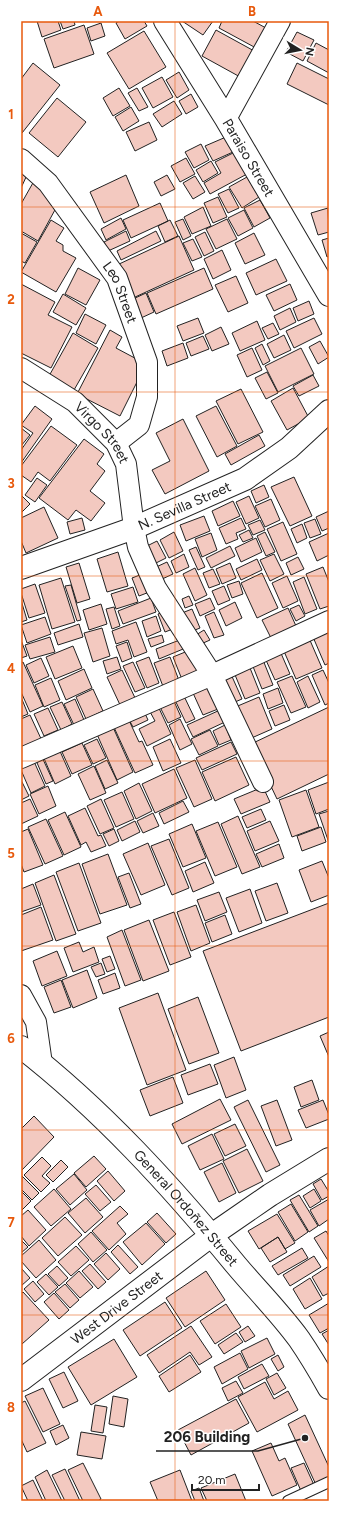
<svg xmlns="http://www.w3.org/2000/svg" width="350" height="1522" font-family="Figtree,sans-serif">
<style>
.building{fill:#f3c9c0;stroke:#222}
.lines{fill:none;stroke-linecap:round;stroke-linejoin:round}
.lane-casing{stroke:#222;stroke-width:12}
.street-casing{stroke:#222;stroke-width:22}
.secondary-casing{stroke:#222;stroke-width:24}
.lane{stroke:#fff;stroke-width:10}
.street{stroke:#fff;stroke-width:20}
.secondary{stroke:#fff;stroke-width:22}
.grid{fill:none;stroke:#e8590c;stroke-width:1;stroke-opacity:0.55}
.labels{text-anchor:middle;stroke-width:3;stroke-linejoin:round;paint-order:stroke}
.street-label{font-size:14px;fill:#222;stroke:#fff}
.leader{fill:none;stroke:#222;stroke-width:1.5}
.callout-dot{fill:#222;stroke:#fff;stroke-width:1.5}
.callout-label{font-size:15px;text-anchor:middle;font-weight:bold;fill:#222;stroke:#fff;stroke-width:3;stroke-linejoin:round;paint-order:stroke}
.neatline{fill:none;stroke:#e8590c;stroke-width:1.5}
.grid-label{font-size:13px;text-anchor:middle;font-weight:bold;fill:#e8590c}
</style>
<rect width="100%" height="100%" fill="#fff"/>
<!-- building -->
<path class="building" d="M37,21H58L61,30L42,37Z
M60,21H74L75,25L63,29Z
M119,21H144L147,26L125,39L116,23Z
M182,21H213L203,35Z
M222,21H253L266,28L256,48L219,28Z
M101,23L105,36L91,41L87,28Z
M84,25L94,54L54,68L44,39Z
M216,30L256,52L242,78L202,56Z
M144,31L166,67L129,89L107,53Z
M297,32L314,40L303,61L286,52Z
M316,43L329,50V73L307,61Z
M33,63L60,85L22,133L21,79Z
M297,63L329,79V105L287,84Z
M179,72L189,90L177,98L166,80Z
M162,77L173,97L153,108L142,88Z
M119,88L130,106L113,116L103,98Z
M137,88L148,107L139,111L128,93Z
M191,94L198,107L186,114L179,101Z
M57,98L86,122L58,157L29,133Z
M174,101L182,114L162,127L153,114Z
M131,107L139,121L123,131L115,117Z
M149,122L157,140L135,151L126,132Z
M226,137L233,152L213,161L205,146Z
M201,144L209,160L194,168L185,152Z
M235,152L247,174L210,194L204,183L221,173L215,162Z
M186,158L195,174L180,182L171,166Z
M211,161L218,173L203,182L196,170Z
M21,172L27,175L21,188Z
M126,175L139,206L104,223L90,192Z
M167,175L175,189L161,196L154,182Z
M195,176L205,192L193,199L183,183Z
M247,177L259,197L242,208L229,187Z
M34,181L62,197L38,241L21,231V204Z
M229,189L239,208L228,213L218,194Z
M218,197L227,217L213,223L204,203Z
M260,200L270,218L254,227L244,208Z
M160,203L168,221L131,238L123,220Z
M203,207L211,226L192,234L184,217Z
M328,208L329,232L318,235L311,213Z
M244,210L253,228L238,236L228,218Z
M121,218L126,229L106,240L101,229Z
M183,219L191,236L183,240L175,222Z
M227,219L237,239L216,249L206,229Z
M51,220L64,228L56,241L63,245V251L76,258L56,292L21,272Z
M170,220L178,236L165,242L158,226Z
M126,231L130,241L108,251L104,242Z
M156,231L161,241L121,260L117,251Z
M205,232L214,251L204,256L195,237Z
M21,233L37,242L25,263L21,261Z
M254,233L265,255L245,264L235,243Z
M179,236L194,270L133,298L117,265Z
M329,238V256L327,257L322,240Z
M193,239L202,257L192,261L183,243Z
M222,250L231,270L213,279L204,259Z
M276,259L287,281L256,295L246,273Z
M78,268L100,280L86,305L65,294Z
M204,268L213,289L156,314L147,293Z
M236,276L248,303L228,312L215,285Z
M21,284L55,302L48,315L72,327L51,368L21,353Z
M290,284L297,300L274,311L266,295Z
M146,293L154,312L141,318L133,299Z
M63,294L86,308L76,325L53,312Z
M309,301L314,314L298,321L293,308Z
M290,308L296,322L280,330L274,316Z
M85,314L106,325L96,344L76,333Z
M198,318L204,333L183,341L177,326Z
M314,318L322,334L294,348L286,331Z
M257,321L265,340L240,351L232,333Z
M273,323L279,334L268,339L262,328Z
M221,327L229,344L212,351L205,335Z
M110,330L122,337L116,348L146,364L120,416L77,394Z
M73,333L98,348L74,390L49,376Z
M284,335L291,350L274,358L267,344Z
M203,336L209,349L191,356L186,343Z
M320,341L329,357L318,364L309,347Z
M183,343L188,358L167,366L162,351Z
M262,344L270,361L263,365L255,348Z
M252,348L262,370L247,377L237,355Z
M301,348L314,374L278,392L265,366Z
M267,372L278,393L266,399L255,378Z
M313,375L319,386L299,396L293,386Z
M293,388L309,418L287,430L271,401Z
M241,389L263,432L238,444L216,401Z
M35,406L52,419L21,463V450L33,433L21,425Z
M216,406L237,446L217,457L196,416Z
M183,419L209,471L165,494L152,470L170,461L156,433Z
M51,426L77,445L50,481L38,472L31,482L21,475V466Z
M21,428L30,435L21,446Z
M259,435L265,446L231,465L225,454Z
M84,439L104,454L97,464L105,471L90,491L105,503L91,521L76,510L68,520L39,498Z
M294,477L312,516L290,526L271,487Z
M37,478L47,485L35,502L25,495Z
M264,485L269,497L256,503L251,491Z
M21,495L30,504L21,513Z
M249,496L259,518L246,524L236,502Z
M271,499L280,520L265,527L255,506Z
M233,501L240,516L218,526L212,511Z
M44,507L58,538L26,553L21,541V518Z
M329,511V528L322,531L316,517Z
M204,516L210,531L186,541L180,525Z
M82,518L85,530L70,534L67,522Z
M241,518L246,529L236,533L238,539L226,544L219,528Z
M315,519L321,534L310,538L304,523Z
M260,520L265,530L253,535L248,525Z
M283,522L297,554L281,561L267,529Z
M302,524L307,538L297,543L291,529Z
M249,530L253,538L243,542L239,535Z
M174,532L183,551L169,558L160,540Z
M265,532L275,552L266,556L257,536Z
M211,533L217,550L202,557L195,539Z
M329,533V555L317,561L309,542Z
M256,538L262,552L241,562L235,548Z
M157,541L166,558L152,565L143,548Z
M230,546L235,556L211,568L206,558Z
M196,547L205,567L198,570L189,550Z
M118,552L128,586L107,592L97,559Z
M184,554L189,567L176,573L171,561Z
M274,554L284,574L270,581L260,560Z
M298,557L304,569L291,575L286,563Z
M257,559L262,570L241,580L236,569Z
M167,562L173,574L160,580L154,568Z
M79,563L90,599L77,603L66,567Z
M230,563L236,578L222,584L216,569Z
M323,567L329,582V606L320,609L306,574Z
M195,568L207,595L195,601L183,574Z
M213,569L220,584L209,588L203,573Z
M145,573L152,591L139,596L132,578Z
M262,573L278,608L257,618L241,583Z
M287,576L298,601L283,608L272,583Z
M304,577L317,609L305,614L293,582Z
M61,578L75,622L52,629L39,585Z
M239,581L243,594L232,598L227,585Z
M35,584L45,613L29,618L21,593V589Z
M71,585L81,620L77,621L65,586Z
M224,586L230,600L218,605L212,591Z
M133,587L138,602L116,609L111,594Z
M189,596L193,605L185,608L182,599Z
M151,598L156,612L123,624L118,611Z
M210,598L215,609L200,616L195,604Z
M21,600L27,620L21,622Z
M235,602L242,618L226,626L219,610Z
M101,604L107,624L89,630L83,610Z
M299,605L305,616L296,621L290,609Z
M114,607L120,626L112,629L106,609Z
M288,608L296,626L271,638L262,620Z
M171,609L178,627L165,632L158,614Z
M192,609L200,628L190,632L182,613Z
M214,612L224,635L214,638L205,616Z
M156,616L161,631L147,637L142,621Z
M45,617L51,634L27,643L21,625Z
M136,622L147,652L134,657L128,640L116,644L112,631Z
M79,624L83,637L58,645L54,633Z
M102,628L110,656L93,662L84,633Z
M204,630L210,640L201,644L196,635Z
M329,630V663L325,665L313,637Z
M162,635L164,642L151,647L148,639Z
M50,637L55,652L30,659L25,645Z
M185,638L188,647L159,659L156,649Z
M309,638L322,668L296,679L283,649Z
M21,640L27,656L21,658Z
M127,642L132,658L122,662L116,646Z
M73,646L82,668L55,679L46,657Z
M195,648L205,673L183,682L173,657Z
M280,651L290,674L275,680L265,658Z
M117,657L121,669L107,674L103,661Z
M149,657L159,683L147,688L136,662Z
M170,657L180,683L164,689L154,663Z
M41,658L49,676L34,683L26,665Z
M263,660L273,685L262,689L252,664Z
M23,662L43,706L30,712L21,692V663Z
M133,662L145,688L135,692L123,666Z
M248,663L260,693L245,699L233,670Z
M84,669L92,688L66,700L58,681Z
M122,670L136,700L121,707L107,677Z
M323,670L329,683V703L325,705L312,675Z
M230,672L242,699L228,705L217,678Z
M292,676L306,707L291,713L277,682Z
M308,676L320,702L308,708L297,682Z
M51,678L60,700L44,707L35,685Z
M207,686L218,709L203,715L193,693Z
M278,688L283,703L268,709L263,694Z
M93,689L103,711L86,719L76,697Z
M183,694L195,719L186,723L174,698Z
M21,697L28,714L21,717Z
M259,697L272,729L247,740L233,708Z
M75,699L84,720L74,725L64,704Z
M173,699L181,717L168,723L159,705Z
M62,702L72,724L61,730L50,707Z
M157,704L171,734L147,746L139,729L155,721L148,708Z
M284,705L290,720L275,726L269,711Z
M142,707L148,720L133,727L126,714Z
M329,707V774L277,799L251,744Z
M48,708L58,730L44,736L34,714Z
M220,710L225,722L193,737L187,725Z
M30,715L43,743L23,752L21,747V719Z
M127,716L139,742L142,741L153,765L135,773L112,723Z
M180,719L192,744L180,750L169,725Z
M112,725L133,772L117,780L96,732Z
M225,725L231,740L219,745L213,731Z
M210,730L218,746L199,755L191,739Z
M97,739L106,758L93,764L84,745Z
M170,739L181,763L163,771L153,747Z
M231,742L237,754L202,770L196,758Z
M82,743L92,765L72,774L62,752Z
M59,749L71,776L55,784L43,756Z
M41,755L53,781L46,784L35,758Z
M32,757L45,786L31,793L21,770V762Z
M236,757L249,785L215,801L202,772Z
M107,760L118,783L105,789L95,766Z
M195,760L212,799L194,807L176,768Z
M94,766L106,793L90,800L78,774Z
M174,769L187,798L155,813L142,784Z
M21,780L29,796L21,800Z
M329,782V809L316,814L308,790Z
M139,783L152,811L136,819L124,791Z
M48,786L56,806L39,814L30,794Z
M263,787L270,802L241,814L234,799Z
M306,790L319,827L292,837L279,800Z
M122,792L134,819L116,827L104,800Z
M30,799L38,816L21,824V803Z
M101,799L114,828L100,834L87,806Z
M183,801L189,812L164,824L159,813Z
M85,808L98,836L101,835L106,846L91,852L86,842L81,845L68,816Z
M261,809L266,820L247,828L242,817Z
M329,811V843L319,814Z
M65,812L81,847L64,855L48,820Z
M153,813L159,826L143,833L137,821Z
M238,816L260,867L242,874L221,824Z
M46,819L63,856L45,864L28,827Z
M135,821L140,832L122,841L117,830Z
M270,821L279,841L255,851L247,831Z
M218,822L237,867L215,876L196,831Z
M192,824L206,858L183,867L169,834Z
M321,827L326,842L302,851L297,836Z
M28,829L43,865L24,872L21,864V832Z
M114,829L119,841L109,846L103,834Z
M169,839L189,888L172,895L151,846Z
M148,843L165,885L141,895L123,854Z
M279,844L284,858L262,867L256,854Z
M108,854L127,905L100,914L82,864Z
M322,861L329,878V895L311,902L299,870Z
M205,862L214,883L193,892L185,871Z
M79,863L101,923L78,931L56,872Z
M129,873L141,904L130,908L118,877Z
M54,875L76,934L56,941L35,883Z
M277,883L288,913L266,921L255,891Z
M33,884L41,905L21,912V889Z
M250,889L262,923L239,932L226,898Z
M219,892L227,912L205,921L197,900Z
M329,903V1017L241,1051L203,951Z
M196,905L210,943L191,951L177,912Z
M41,907L53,940L21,951V915Z
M174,912L191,957L170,965L153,920Z
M225,915L232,934L212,942L205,923Z
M149,920L169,971L143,981L124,930Z
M122,930L141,980L125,986L107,937Z
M79,942L83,952L94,947L99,962L73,972L64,948Z
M57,951L67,976L42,986L33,961Z
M110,956L115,969L107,972L102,959Z
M101,963L105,974L96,977L91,967Z
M87,970L97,998L73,1008L62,980Z
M115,973L120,988L103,994L98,980Z
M61,980L71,1007L54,1013L44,987Z
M158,993L186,1070L147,1085L119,1008Z
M198,997L219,1053L189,1064L168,1009Z
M329,1032V1057L320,1036Z
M234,1057L246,1090L226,1098L214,1065Z
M210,1064L218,1084L188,1095L181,1075Z
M173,1077L183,1103L150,1116L140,1090Z
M312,1080L319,1100L301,1107L294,1087Z
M220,1099L231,1120L182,1144L172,1124Z
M248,1100L280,1165L266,1172L234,1107Z
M277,1100L292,1140L276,1146L261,1106Z
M323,1100L329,1115V1119L306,1128L298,1110Z
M34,1116L54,1137L21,1171V1129Z
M235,1124L246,1146L225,1156L214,1134Z
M212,1134L224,1159L200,1170L188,1146Z
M247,1149L263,1181L239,1193L223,1161Z
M94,1156L106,1169L86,1187L74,1173Z
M42,1157L51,1166L42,1176L50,1183L41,1192L24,1175Z
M61,1160L68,1167L53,1182L46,1175Z
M222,1163L236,1193L219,1202L204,1172Z
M108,1171L125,1191L114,1201L97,1181Z
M74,1174L87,1190L70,1205L56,1189Z
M22,1176L39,1193L32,1200L21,1189Z
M321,1179L329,1192V1196L322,1200L313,1184Z
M96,1185L111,1202L100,1211L85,1194Z
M54,1189L71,1209L51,1226L34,1207Z
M314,1189L321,1201L310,1208L303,1196Z
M21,1191L31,1201L22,1210L21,1209Z
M299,1195L318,1226L309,1232L290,1200Z
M86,1198L103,1217L85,1233L68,1213Z
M329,1199V1219L319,1226L310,1210Z
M291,1204L308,1232L295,1241L278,1212Z
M120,1206L128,1214L117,1223L126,1234L109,1250L92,1231Z
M28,1210L46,1230L29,1246L21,1236V1216Z
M157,1213L176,1234L166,1243L147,1222Z
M277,1214L295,1243L285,1249L278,1237L259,1249L248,1231Z
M65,1217L82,1235L58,1256L42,1238Z
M146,1223L165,1244L142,1265L123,1242Z
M326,1231L329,1236V1262L314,1238Z
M91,1232L107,1250L93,1262L78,1244Z
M278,1237L287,1252L270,1262L261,1248Z
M21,1240L28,1247L21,1253Z
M39,1240L56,1260L36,1278L21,1261V1256Z
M118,1245L138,1267L130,1274L111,1252Z
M76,1246L89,1260L71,1276L58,1262Z
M302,1248L308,1258L278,1275L272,1266Z
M106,1253L120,1269L108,1280L94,1264Z
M314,1256L321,1267L290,1286L283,1275Z
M90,1264L106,1282L98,1289L82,1271Z
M57,1266L68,1278L59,1286L48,1274Z
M329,1266V1293L323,1296L312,1277Z
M21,1268L30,1278L21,1286Z
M79,1271L93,1287L80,1298L66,1283Z
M206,1271L225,1300L185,1327L166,1298Z
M46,1274L58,1287L49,1295L37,1282Z
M310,1278L322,1299L305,1309L293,1289Z
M33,1281L44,1294L35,1302L24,1289Z
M65,1284L79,1300L70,1308L55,1292Z
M23,1292L49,1320L22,1344L21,1342V1294Z
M54,1293L69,1310L59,1319L44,1302Z
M165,1302L182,1328L140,1356L123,1330Z
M329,1303V1328L320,1333L309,1315Z
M226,1304L241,1327L215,1344L200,1321Z
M191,1326L212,1357L199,1365L190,1352L159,1373L147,1355Z
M248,1326L255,1336L245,1342L239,1332Z
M329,1330V1345L322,1334Z
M236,1333L243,1342L224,1354L218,1345Z
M267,1338L275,1354L249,1368L241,1351Z
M114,1339L137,1377L91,1405L68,1367Z
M240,1353L248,1369L222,1384L214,1367Z
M190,1355L201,1372L169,1392L159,1376Z
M278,1355L284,1367L278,1371L271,1359Z
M262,1364L269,1376L244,1389L238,1377Z
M64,1372L78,1401L63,1408L49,1379Z
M277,1373L286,1388L274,1395L266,1379Z
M236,1381L243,1393L228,1401L222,1388Z
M265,1382L274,1399L288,1391L298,1410L257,1432L238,1397Z
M43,1388L60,1424L43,1432L25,1396Z
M113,1396L128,1399L124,1427L109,1424Z
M236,1399L249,1423L191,1455L178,1430Z
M25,1401L46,1443L27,1452L21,1439V1403Z
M95,1405L107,1407L103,1433L91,1431Z
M305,1415L329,1467V1481L317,1487L288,1424Z
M63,1425L69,1438L56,1445L50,1431Z
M81,1432L106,1436L102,1459L77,1455Z
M271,1443L279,1461L285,1458L297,1485L272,1496L252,1451Z
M83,1463L101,1499L98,1501H83L68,1470Z
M304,1463L314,1485L301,1491L291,1468Z
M65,1469L80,1501H65L52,1475Z
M47,1470L62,1501H46L35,1477Z
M180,1470L192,1501H158L150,1482Z
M235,1474L246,1501H207L201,1488Z
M33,1480L43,1501H28L21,1486Z
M199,1488L204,1501H195L191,1491Z"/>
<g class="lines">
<!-- lane casing -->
<g class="lane-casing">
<path id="lane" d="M288,1501L329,1482"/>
</g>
<!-- street casing -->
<g class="street-casing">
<g id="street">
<path d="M226,119L280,21"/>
<path id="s1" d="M21,159L48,183L117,278L147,362V397L139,425L116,443"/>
<path id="s2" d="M21,368L75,402L116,443L126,464L134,528L138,547L156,588L212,675L263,782"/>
<path d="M21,758L212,675L329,621"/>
<path d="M21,995L36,1022L42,1064"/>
</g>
</g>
<!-- secondary casing -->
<g class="secondary-casing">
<g id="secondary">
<path id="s3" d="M165,21L226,119L329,295"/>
<path id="s4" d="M21,568L134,528L245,479L289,448L329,411"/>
<path id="s5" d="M21,1047C101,1109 172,1187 236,1265C257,1290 280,1313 299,1339C310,1355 320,1372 329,1388"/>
<path id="s6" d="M21,1380L212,1235L270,1195L329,1159"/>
</g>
</g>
<!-- lane -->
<use href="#lane" class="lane"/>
<!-- street -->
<use href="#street" class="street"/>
<!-- secondary -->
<use href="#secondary" class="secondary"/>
</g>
<!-- grid -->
<path class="grid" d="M175,21V1501M21,207H329M21,392H329M21,576H329M21,761H329M21,946H329M21,1130H329M21,1315H329"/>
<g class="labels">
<!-- street labels -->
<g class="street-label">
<text dy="5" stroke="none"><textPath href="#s3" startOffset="160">Paraiso Street</textPath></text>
<text dy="5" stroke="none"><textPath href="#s1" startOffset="168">Leo Street</textPath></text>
<text dy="5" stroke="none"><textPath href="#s2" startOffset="105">Virgo Street</textPath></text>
<text dy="5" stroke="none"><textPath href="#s4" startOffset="175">N. Sevilla Street</textPath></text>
<text dy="5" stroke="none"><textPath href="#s5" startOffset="231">General Ordoñez Street</textPath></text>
<text dy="5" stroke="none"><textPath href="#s6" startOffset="120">West Drive Street</textPath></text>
</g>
</g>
<!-- callouts -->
<path class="leader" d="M305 1438L258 1451H156"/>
<circle class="callout-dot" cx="305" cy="1438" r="4"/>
<g class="callout-label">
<text x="207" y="1442">206 Building</text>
</g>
<!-- border -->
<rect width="350" height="1522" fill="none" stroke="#ffffff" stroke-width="44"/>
<!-- north arrow -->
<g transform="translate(300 50) rotate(100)" stroke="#ffffff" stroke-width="3" paint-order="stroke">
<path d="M0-3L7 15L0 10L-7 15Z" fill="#222222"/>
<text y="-6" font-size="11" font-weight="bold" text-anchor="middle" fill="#222222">N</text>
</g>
<!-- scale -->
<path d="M192 1484v6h67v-6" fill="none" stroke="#222222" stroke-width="2"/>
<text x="198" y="1484" font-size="12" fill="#222222" stroke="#ffffff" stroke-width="3" paint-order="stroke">20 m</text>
<rect x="22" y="22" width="306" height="1478" class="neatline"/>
<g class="grid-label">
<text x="98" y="16">A</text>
<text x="252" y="16">B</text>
<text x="11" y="119">1</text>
<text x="11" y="304">2</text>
<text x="11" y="488">3</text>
<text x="11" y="673">4</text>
<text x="11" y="858">5</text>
<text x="11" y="1043">6</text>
<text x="11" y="1227">7</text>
<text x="11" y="1412">8</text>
</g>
</svg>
